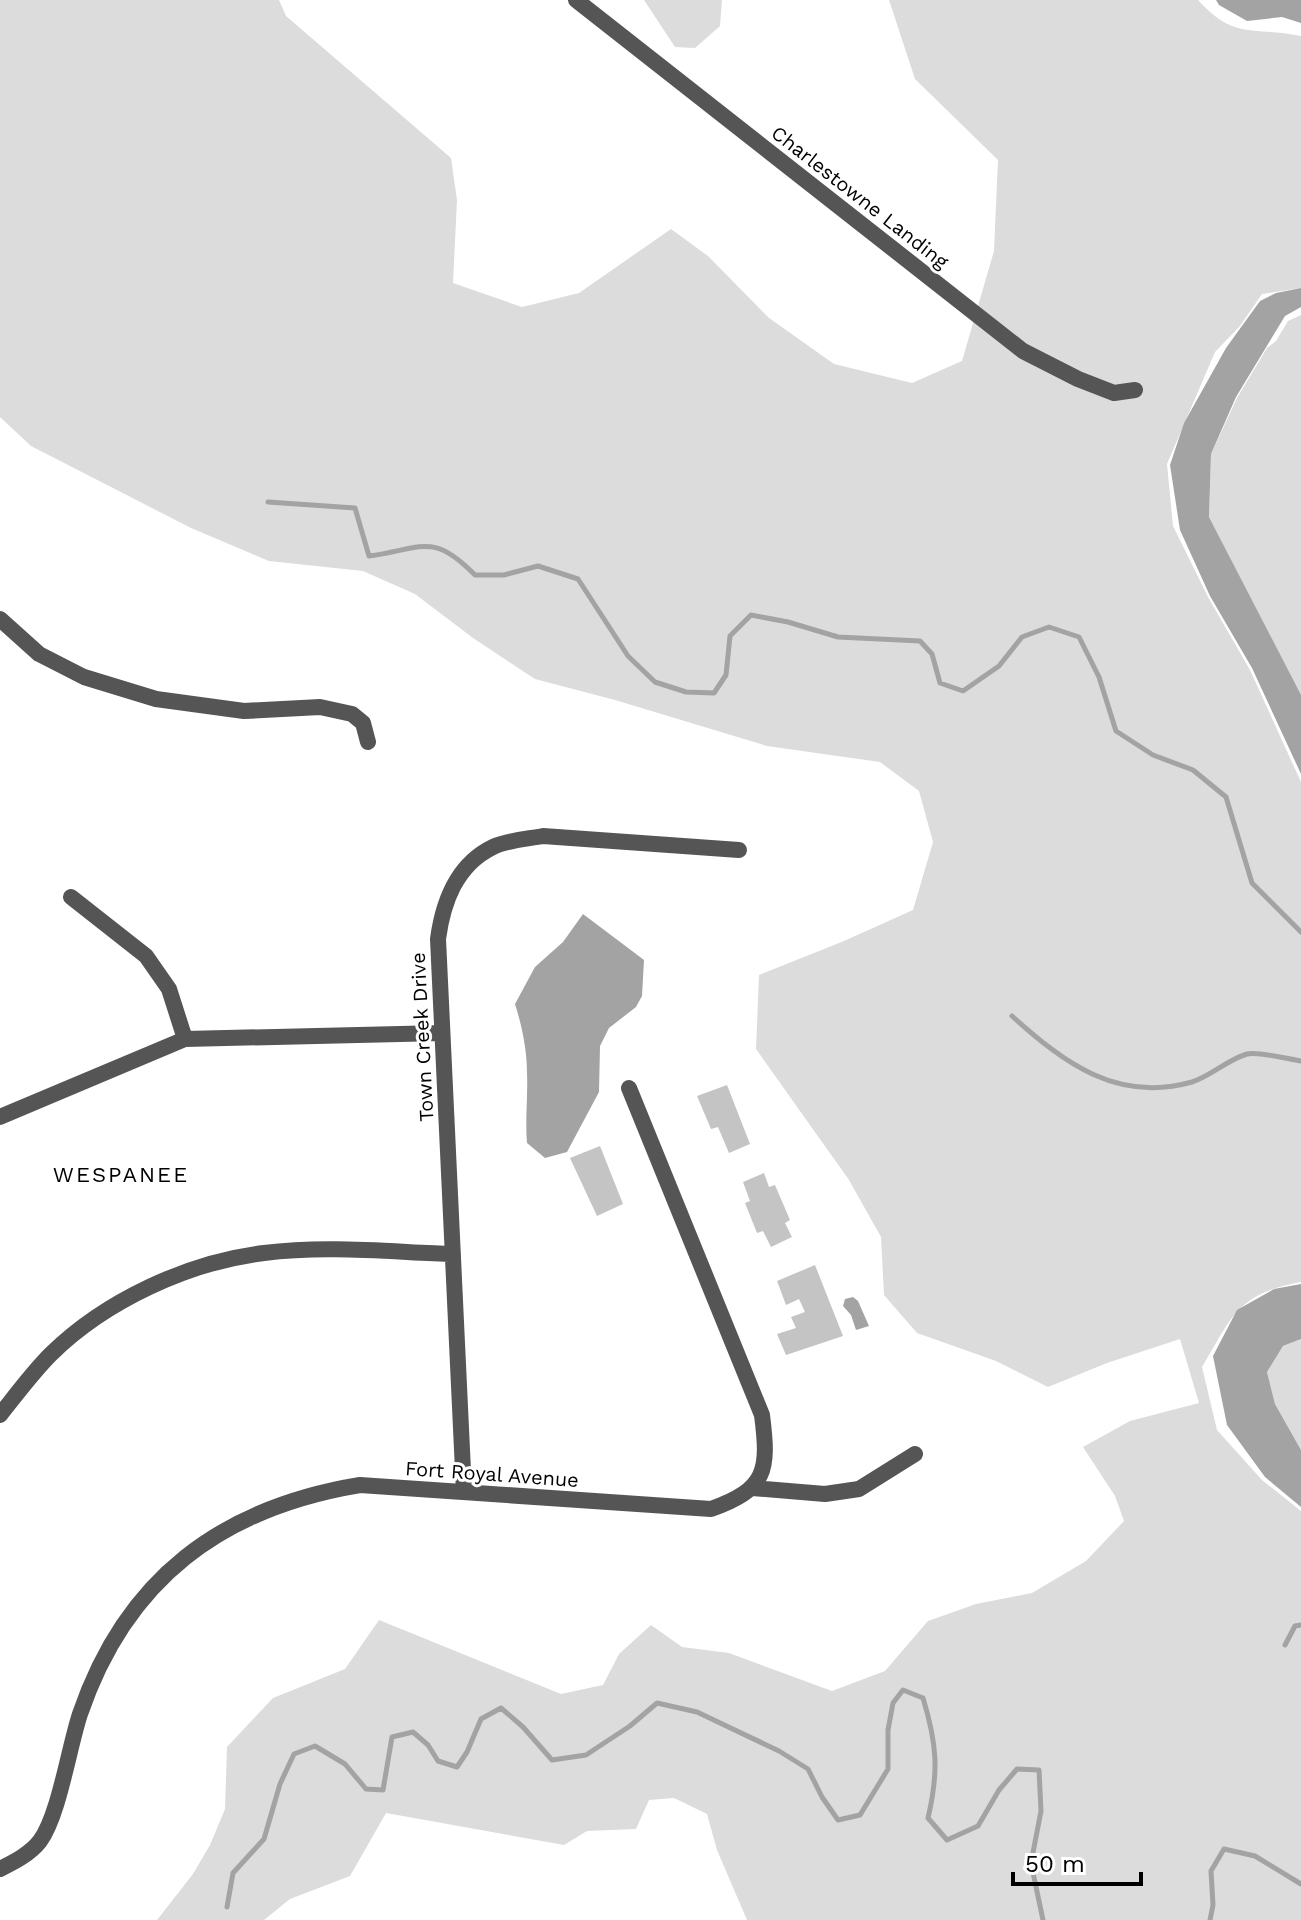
<svg xmlns="http://www.w3.org/2000/svg" width="1301" height="1920" font-family="'Work Sans',sans-serif">
<style>
.green{fill:#dcdcdc}
.water{fill:#a3a3a3}
.lines{fill:none;stroke-linecap:round;stroke-linejoin:round}
.stream{stroke:#a3a3a3;stroke-width:5}
.building{fill:#c4c4c4}
.minor{stroke:#555;stroke-width:16}
.labels{text-anchor:middle;stroke-width:6;stroke-linejoin:round;paint-order:stroke}
.street-label{font-size:20px;fill:#000;stroke:#fff}
.neighbourhood-label{font-size:22px;letter-spacing:2px;fill:#000;stroke:#fff}
</style>
<rect width="100%" height="100%" fill="#fff"/>
<!-- green -->
<path class="green" d="M0,0H279L286,16L451,158L457,200L453,283L522,307L579,293L671,229L708,256L769,318L834,364L912,383L962,361L994,251L998,160L915,79L889,0H1198C1235,41 1253,26 1301,36V288L1262,294L1240,326L1215,352L1167,464L1173,526L1208,597L1250,670L1301,782V1282C1237,1294 1233,1315 1202,1367L1217,1430L1262,1480L1301,1511V1920H747L717,1850L707,1814L674,1798L649,1800L636,1829L587,1831L564,1845L386,1813L350,1876L290,1899L264,1920H157L193,1874L210,1845L225,1809L227,1747L273,1698L345,1669L379,1620L561,1694L603,1685L619,1654L651,1625L682,1647L729,1653L832,1691L885,1671L928,1621L976,1604L1032,1593L1086,1561L1124,1521L1115,1496L1083,1447L1130,1421L1199,1403L1180,1339L1107,1363L1048,1387L996,1361L917,1333L884,1295L881,1237L849,1180L756,1049L759,975L844,941L913,910L933,842L919,791L880,762L767,746L615,700L535,679L473,638L415,594L363,571L269,561L191,528L31,446L0,417Z
M644,0H722L720,26L695,48L675,47Z
M1301,315V698L1209,517L1211,454L1237,398L1267,348L1276,341L1288,321Z
M1301,1339V1450L1275,1404L1267,1372L1283,1346Z"/>
<!-- water -->
<path class="water" d="M1216,0H1301V23L1282,17L1247,21L1219,5Z
M1301,288V307L1285,316L1236,397L1211,454L1209,517L1301,695V774L1252,668L1210,596L1180,530L1170,465L1184,423L1226,348L1260,301L1276,293Z
M583,914L644,960L642,996L636,1007L609,1028L600,1046L599,1092L567,1152L545,1158L527,1143C525,1119 528,1097 527,1073C527,1050 522,1026 515,1004L535,967L563,942Z
M1301,1284V1339L1283,1346L1267,1372L1275,1404L1301,1450V1507L1265,1477L1227,1425L1213,1356L1237,1310L1274,1289Z
M853,1297L858,1301L869,1326L856,1330L851,1315L843,1306L845,1299Z"/>
<g class="lines">
<!-- stream -->
<path class="stream" d="M268,502L355,508L369,556C422,549 432,531 475,575H504L538,566L578,579L628,656L655,682L686,692L714,693L726,675L730,636L751,615L788,622L838,637L920,641L932,654L940,683L963,691L999,666L1022,637L1049,627L1079,637L1099,677L1116,731L1153,755L1193,770L1226,797L1252,883L1301,932
M1012,1016C1064,1063 1117,1103 1192,1082C1211,1076 1227,1060 1247,1054C1258,1051 1288,1059 1301,1061
M1285,1645L1295,1626L1301,1625
M227,1907L233,1873L264,1839L280,1784L294,1754L315,1746L345,1764L366,1789L383,1790L392,1737L413,1732L428,1745L438,1761L457,1767L467,1752L481,1719L501,1708L523,1727L552,1760L586,1755L630,1726L657,1703L697,1712L779,1751L808,1769L822,1797L838,1820L860,1815L888,1769V1730L893,1703L903,1690L923,1698C937,1744 939,1771 928,1818L947,1840L978,1826L999,1790L1017,1769L1039,1770L1041,1811L1031,1863L1043,1920
M1210,1920L1213,1905L1211,1871L1224,1849L1255,1856L1301,1884"/>
</g>
<!-- building -->
<path class="building" d="M727,1085L750,1144L729,1153L718,1127L711,1129L697,1096Z
M600,1146L623,1204L597,1216L570,1158Z
M764,1173L769,1187L775,1185L790,1220L785,1223L792,1237L771,1247L763,1231L757,1233L745,1203L750,1201L743,1182Z
M815,1265L843,1336L786,1355L777,1334L796,1328L791,1317L805,1312L799,1299L786,1305L777,1281Z"/>
<g class="lines">
<!-- minor -->
<path class="minor" d="M576,0L1023,351L1078,379L1114,393L1135,390
M0,619L39,654L84,677L156,699L244,711L320,707L352,714L363,723L368,742
M71,897L146,956L169,989L185,1039
M0,1117L185,1039L442,1033
M0,1415C16,1395 32,1373 51,1354C105,1301 188,1262 264,1253C326,1245 391,1252 453,1254
M752,1488L825,1494L859,1489L915,1454
M464,1492L438,939C443,902 456,865 493,847C508,840 527,839 543,836L739,850
M0,1869C14,1862 30,1854 40,1841C59,1815 69,1747 80,1714C126,1579 221,1508 360,1485L711,1509C767,1489 769,1470 762,1415L629,1088"/>
</g>
<g class="labels">
<!-- street labels -->
<g class="street-label">
<text transform="translate(860 197) rotate(38)" y="7">Charlestowne Landing</text>
<text transform="translate(422 1037) rotate(-93)" y="7">Town Creek Drive</text>
<text transform="translate(492 1474) rotate(4)" y="7">Fort Royal Avenue</text>
</g>
<!-- neighbourhood labels -->
<g class="neighbourhood-label">
<text x="121" y="1182">WESPANEE</text>
</g>
</g>
<!-- scale -->
<path d="M1013 1872v12h128v-12" fill="none" stroke="#000000" stroke-width="4"/>
<text x="1025" y="1872" font-size="24" fill="#000000" stroke="#ffffff" stroke-width="6" paint-order="stroke">50 m</text>
</svg>
